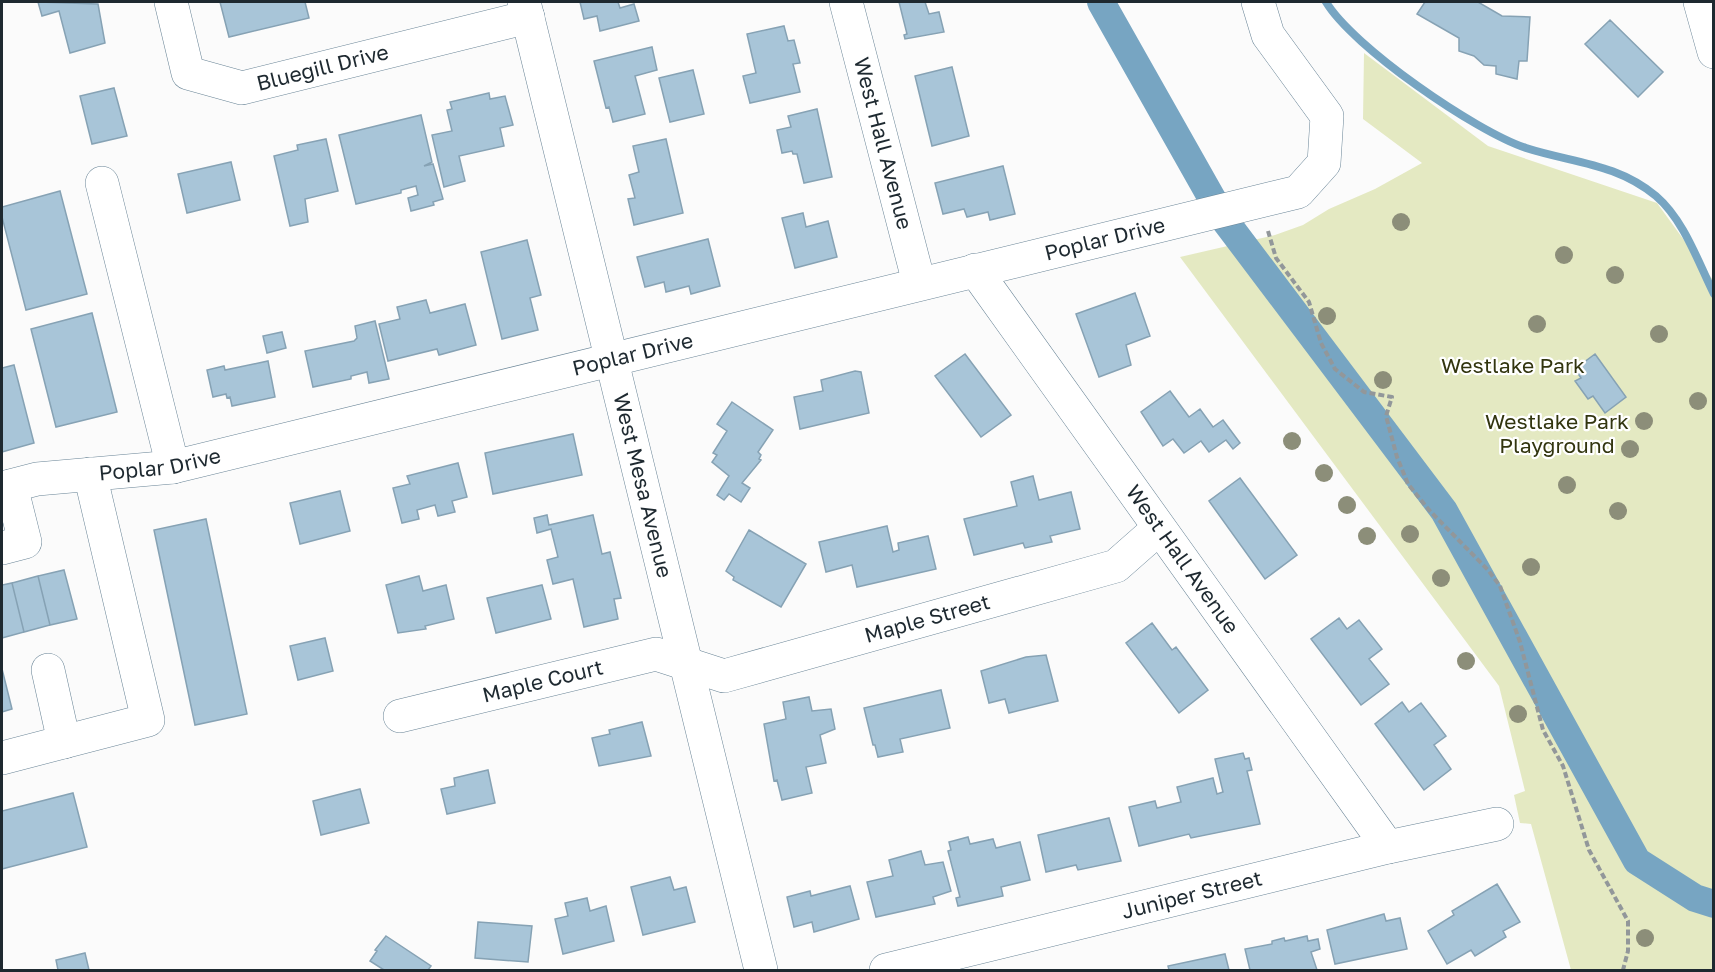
<svg xmlns="http://www.w3.org/2000/svg" width="1715" height="972" font-family="'Golos Text',sans-serif">
<style>
.green{fill:#e4e9c2}
.lines{fill:none;stroke-linecap:round;stroke-linejoin:round}
.stream{stroke:#77a5c2;stroke-width:8}
.canal{stroke:#77a5c2;stroke-width:28}
.building{fill:#a8c5d8;stroke:#86a2b4;stroke-width:1.5}
.minor-casing{stroke:#6a8597;stroke-width:34}
.path{stroke:#92979a;stroke-width:4;stroke-dasharray:6 3;stroke-linecap:butt}
.minor{stroke:#fff;stroke-width:33}
.tree{fill:#8c8e79}
.labels{text-anchor:middle;stroke-width:4.5;stroke-linejoin:round;paint-order:stroke}
.street-label{font-size:21px;fill:#1e2930;stroke:#fff}
.park-label{font-size:21px;fill:#32350f;stroke:#fff}
</style>
<rect width="100%" height="100%" fill="#fbfbfb"/>
<!-- green -->
<path class="green" d="M1364,53L1488,146L1657,203L1713,280V970H1571L1531,824L1520,823L1514,795L1525,791L1499,686L1180,257L1275,235L1303,225L1329,209L1375,189L1422,163L1363,119Z"/>
<g class="lines">
<!-- stream -->
<path class="stream" d="M1326,2C1353,47 1475,131 1526,148C1573,163 1616,163 1656,196C1684,220 1698,262 1714,294"/>
<!-- canal -->
<path class="canal" d="M1101,2L1223,218L1444,511L1637,861L1695,898L1714,904"/>
</g>
<!-- building -->
<path class="building" d="M38,2L98,4L105,43L70,53L59,11L42,16Z
M220,2H305L309,18L229,37Z
M580,2H618L620,8L634,4L639,21L600,31L597,16L584,19Z
M899,2H925L929,14L939,12L944,32L905,39L904,35L907,34Z
M1425,2H1478L1502,16L1530,17L1527,61H1519L1517,79L1496,74V66L1484,65L1474,56L1459,51V38L1417,14Z
M1610,20L1663,72L1638,97L1585,44Z
M784,26L788,41L794,40L800,63L793,64L800,92L750,103L743,76L756,73L747,34Z
M652,47L657,70L635,76L645,114L613,122L609,107L606,108L594,61Z
M952,67L969,136L932,146L915,76Z
M693,70L704,114L670,122L659,78Z
M114,88L127,136L92,144L80,96Z
M489,93L490,99L505,96L513,125L500,128L504,146L459,156L465,181L444,187L432,135L452,131L447,110L452,109L450,102Z
M817,109L832,177L804,183L797,154H793L792,151L782,153L777,130L791,127L788,116Z
M421,115L432,162L424,166L433,164L443,199L433,202L434,205L411,211L408,198L418,195L416,186L401,190V193L356,204L339,135Z
M326,139L338,191L305,199L308,222L290,226L274,156L298,150L297,145Z
M666,139L683,213L634,225L628,199L635,198L629,175L639,172L633,146Z
M231,162L240,200L187,213L178,174Z
M1003,166L1015,214L990,220L988,212L967,217L964,209L943,214L935,183Z
M60,191L87,294L26,310L2,217V207Z
M803,213L806,227L828,221L837,257L795,268L782,218Z
M708,239L720,286L691,294L689,286L666,292L664,282L645,287L637,257Z
M527,240L541,295L530,298L538,330L502,339L481,252Z
M1135,293L1150,336L1126,345L1131,365L1099,377L1076,314Z
M426,300L430,313L465,304L476,345L439,355L437,349L388,361L379,324L400,319L397,307Z
M92,313L117,412L56,427L31,329Z
M375,321L389,379L369,383L367,372L351,376V379L313,387L305,351L354,341L357,338L355,326Z
M282,332L286,348L267,353L263,336Z
M965,354L1011,415L981,437L935,376Z
M1595,354L1626,397L1605,413L1593,396L1588,399L1575,381L1581,378L1575,369Z
M268,361L275,397L232,406L230,397L227,398L226,394L213,397L207,370L224,366L225,370Z
M14,365L34,443L2,452V368Z
M855,371L861,372L869,413L800,429L794,397L823,391L821,380Z
M1170,391L1189,417L1200,409L1213,427L1223,420L1240,443L1233,449L1226,440L1209,452L1201,441L1184,453L1173,439L1163,446L1141,412Z
M732,402L773,430L758,452L761,455L759,459L761,460L742,483L750,488L741,502L729,494L724,500L717,495L729,476L712,462L717,455L713,453L727,431L717,424Z
M573,434L582,475L493,494L485,453Z
M458,463L467,497L452,501L455,512L438,516L435,505L417,510L419,519L402,523L393,488L410,484L407,476Z
M1033,476L1039,500L1071,492L1080,529L1050,536L1052,542L1025,548L1023,543L974,555L964,519L1017,506L1011,482Z
M1240,478L1297,555L1265,579L1209,501Z
M340,491L350,531L300,544L290,503Z
M547,515L549,525L593,515L602,554L610,552L621,598L614,599L618,619L584,627L573,579L553,584L547,560L558,557L551,529L537,533L534,518Z
M206,519L247,714L195,725L154,530Z
M887,526L893,552L899,550L898,543L928,536L936,569L857,587L852,565L826,572L819,542Z
M749,530L806,564L781,607L733,580L734,577L726,571Z
M64,570L77,619L50,625L38,576Z
M38,576L50,625L24,632L12,583Z
M419,576L423,591L446,585L454,619L425,626L426,629L398,633L386,585Z
M12,583L24,632L2,638V585Z
M542,585L551,619L496,633L487,598Z
M1339,618L1347,629L1359,620L1382,649L1369,659L1389,684L1361,705L1311,639Z
M1152,623L1172,650L1176,647L1208,690L1179,713L1126,643Z
M325,638L333,671L298,680L290,646Z
M1046,655L1058,701L1009,713L1005,699L989,703L981,671L1026,657Z
M2,669L12,709L2,712Z
M941,690L950,728L900,739L903,752L878,757L875,745H873L864,708Z
M809,697L812,711L831,709L835,729L820,735L826,763L806,767L812,793L782,800L777,780L774,781L764,724L786,719L783,702Z
M1402,702L1409,712L1421,703L1446,736L1434,745L1451,769L1424,790L1375,724Z
M642,722L651,756L599,766L592,738L610,734L609,730Z
M1243,753L1245,759L1249,758L1252,770L1247,771L1260,824L1191,838L1189,834L1139,846L1129,807L1155,801L1157,808L1181,802L1177,787L1213,778L1217,794L1223,792L1215,759Z
M488,770L495,803L447,814L441,789L455,786L454,778Z
M360,789L369,823L321,835L313,801Z
M73,793L87,847L2,869V811Z
M1109,818L1121,861L1078,870L1076,865L1046,872L1038,835Z
M968,837L970,844L993,839L996,848L1020,842L1030,880L1001,887L1003,896L958,906L956,898L960,897L948,851L951,850L949,842Z
M921,851L925,865L943,862L951,891L933,897L935,904L876,917L867,882L893,876L889,860Z
M670,877L674,890L686,887L695,922L643,935L631,887Z
M1497,884L1520,922L1503,931L1506,937L1475,956L1471,950L1447,964L1428,931L1454,915L1452,911Z
M850,886L859,919L814,932L812,922L794,927L787,897L810,891L811,896Z
M587,898L590,911L606,906L614,941L563,954L555,919L568,916L565,903Z
M1384,914L1386,921L1400,918L1407,949L1335,964L1327,930Z
M478,922L532,926L528,962L475,958Z
M386,936L431,966L428,970H384L370,961L377,951L375,950Z
M1307,936L1308,941L1318,939L1320,949L1311,952L1317,970H1250L1245,949L1272,944V941L1284,938L1285,941Z
M85,953L89,970H58L56,960Z
M1225,954L1229,970H1169L1168,966Z"/>
<g class="lines">
<!-- minor casing -->
<g class="minor-casing">
<g id="minor">
<path id="s1" d="M171,2L188,73L242,88L528,17"/>
<path id="s2" d="M524,2L761,970"/>
<path id="s3" d="M846,2L919,283"/>
<path d="M1700,2L1714,52"/>
<path d="M102,183L173,467"/>
<path id="s4" d="M975,270L1388,847"/>
<path id="s5" d="M2,488L37,479L173,467L1298,192L1324,163L1327,116L1268,35L1258,2"/>
<path d="M2,548L25,542L11,486"/>
<path d="M48,670L64,742"/>
<path id="s6" d="M400,716L656,654L724,676L1116,566L1158,529"/>
<path d="M2,758L148,720L90,474"/>
<path id="s7" d="M886,970L1388,847L1497,824"/>
</g>
</g>
<!-- path -->
<path class="path" d="M1268,231L1276,258L1309,302L1321,343L1335,369L1364,392L1392,397L1386,416L1397,457L1408,484L1429,510L1488,570L1500,586L1520,642L1543,730L1563,766L1589,850L1628,921V951L1623,970"/>
<!-- minor -->
<use href="#minor" class="minor"/>
</g>
<!-- trees -->
<g class="tree">
<circle cx="1401" cy="222" r="9"/>
<circle cx="1564" cy="255" r="9"/>
<circle cx="1615" cy="275" r="9"/>
<circle cx="1327" cy="316" r="9"/>
<circle cx="1537" cy="324" r="9"/>
<circle cx="1659" cy="334" r="9"/>
<circle cx="1383" cy="380" r="9"/>
<circle cx="1698" cy="401" r="9"/>
<circle cx="1644" cy="421" r="9"/>
<circle cx="1292" cy="441" r="9"/>
<circle cx="1630" cy="449" r="9"/>
<circle cx="1324" cy="473" r="9"/>
<circle cx="1567" cy="485" r="9"/>
<circle cx="1347" cy="505" r="9"/>
<circle cx="1618" cy="511" r="9"/>
<circle cx="1410" cy="534" r="9"/>
<circle cx="1367" cy="536" r="9"/>
<circle cx="1531" cy="567" r="9"/>
<circle cx="1441" cy="578" r="9"/>
<circle cx="1466" cy="661" r="9"/>
<circle cx="1518" cy="714" r="9"/>
<circle cx="1645" cy="938" r="9"/>
</g>
<g class="labels">
<!-- street labels -->
<g class="street-label">
<text dy="7" stroke="none"><textPath href="#s1" startOffset="212">Bluegill Drive</textPath></text>
<text dy="7" stroke="none"><textPath href="#s3" startOffset="146">West Hall Avenue</textPath></text>
<text dy="7" stroke="none"><textPath href="#s5" startOffset="1132">Poplar Drive</textPath></text>
<text dy="7" stroke="none"><textPath href="#s5" startOffset="646">Poplar Drive</textPath></text>
<text dy="7" stroke="none"><textPath href="#s5" startOffset="160">Poplar Drive</textPath></text>
<text dy="7" stroke="none"><textPath href="#s2" startOffset="498">West Mesa Avenue</textPath></text>
<text dy="7" stroke="none"><textPath href="#s4" startOffset="356">West Hall Avenue</textPath></text>
<text dy="7" stroke="none"><textPath href="#s6" startOffset="546">Maple Street</textPath></text>
<text dy="7" stroke="none"><textPath href="#s6" startOffset="147">Maple Court</textPath></text>
<text dy="7" stroke="none"><textPath href="#s7" startOffset="315">Juniper Street</textPath></text>
</g>
<!-- park labels -->
<g class="park-label">
<text x="1513" y="373">Westlake Park</text>
<text x="1557" y="429">Westlake Park<tspan x="1557" dy="24">Playground</tspan></text>
</g>
</g>
<!-- border -->
<rect width="1715" height="972" fill="none" stroke="#1e2930" stroke-width="6"/>
</svg>
